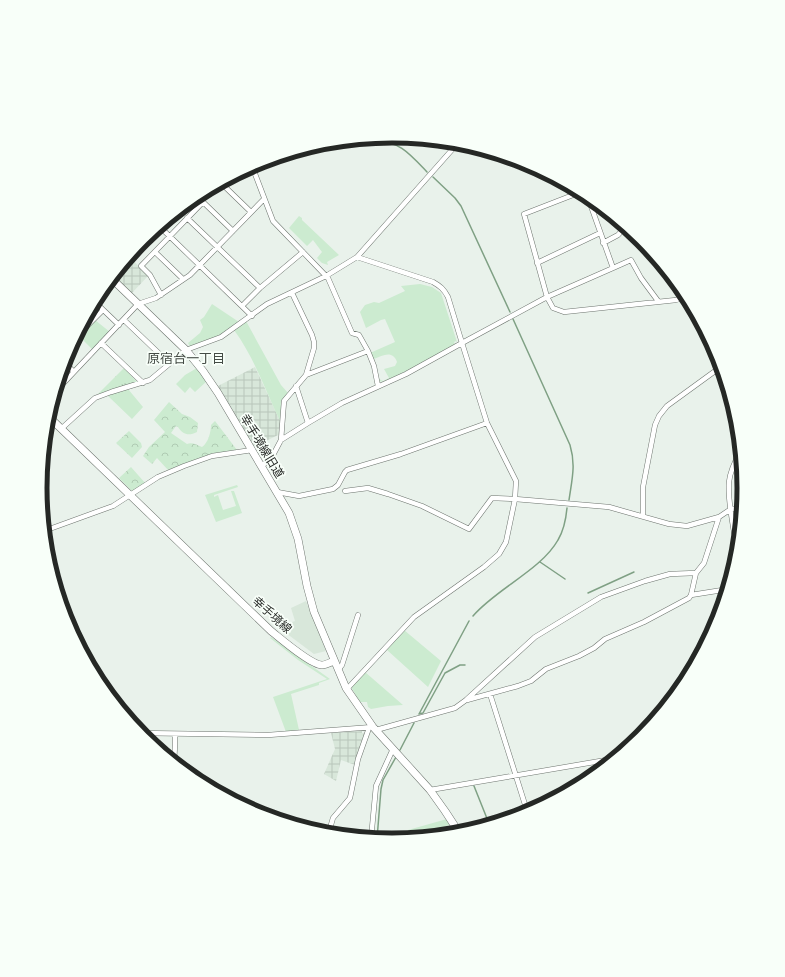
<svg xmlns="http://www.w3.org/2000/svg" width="785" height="977" font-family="'Archivo Narrow','Noto Sans JP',sans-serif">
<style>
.built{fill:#d8e7da}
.industrial{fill:url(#industrial-grid)}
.grass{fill:#ccebd0}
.forest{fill:url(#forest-crowns)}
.park{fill:url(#park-tufts)}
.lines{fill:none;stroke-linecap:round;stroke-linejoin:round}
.stream{stroke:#7fa084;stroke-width:1.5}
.street-casing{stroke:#6d746e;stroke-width:5.5}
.secondary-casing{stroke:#6d746e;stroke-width:8}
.street{stroke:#fff;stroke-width:4.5}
.secondary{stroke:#fff;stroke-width:7}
.labels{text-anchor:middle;stroke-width:3.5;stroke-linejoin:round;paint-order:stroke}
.street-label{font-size:12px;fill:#252825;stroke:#f8fff9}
.neighbourhood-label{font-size:13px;fill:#444b45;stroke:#f8fff9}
.rim{fill:none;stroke:#252825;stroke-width:5}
</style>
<defs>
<pattern id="industrial-grid" width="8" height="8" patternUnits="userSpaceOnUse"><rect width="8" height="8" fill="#d8e7da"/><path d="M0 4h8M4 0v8" fill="none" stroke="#b9c6bb"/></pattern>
<pattern id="forest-crowns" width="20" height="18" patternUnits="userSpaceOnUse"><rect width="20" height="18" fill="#ccebd0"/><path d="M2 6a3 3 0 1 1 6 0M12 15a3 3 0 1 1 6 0" fill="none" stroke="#afcab2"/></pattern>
<pattern id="park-tufts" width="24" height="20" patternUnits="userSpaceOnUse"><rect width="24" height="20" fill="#ccebd0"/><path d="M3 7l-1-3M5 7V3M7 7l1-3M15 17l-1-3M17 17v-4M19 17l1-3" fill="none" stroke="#afcab2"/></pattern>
</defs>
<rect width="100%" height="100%" fill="#e9f2eb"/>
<!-- built -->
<path class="built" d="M306,601L326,651L314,654L278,627L295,621L291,608Z"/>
<!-- industrial -->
<path class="industrial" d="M129,256L148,276L131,294L113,277Z
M255,367L281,423L280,434L254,447L216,387Z
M362,731V733L366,734L355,765L341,760L336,781L324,774L335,749L331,733Z"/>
<!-- grass -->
<path class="grass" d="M299,216L302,218V220L339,255L327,262L328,265L322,263L317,258L322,252L313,240L307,246L289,228Z
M420,284L432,287L441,293L457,342L455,341L454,343L457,344L405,372L383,382L379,381V379L383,381L389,378L384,369L395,366L397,362C393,350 383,355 374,359L370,353L395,342L385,319L381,320L366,328L360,312L365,305L374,302L379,303L405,291L401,286Z
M212,304L239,322L220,336L190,347L188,343L200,333L203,327L200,320L204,317Z
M95,320L110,332L93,350L79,336Z
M246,321L281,385L288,393C281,401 281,412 281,423C266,392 254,357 234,330Z
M197,368L207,381L195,392L190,387L185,393L176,384L185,375Z
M128,389L143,407L132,419L108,396V395Z
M237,485L238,487L214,495V497L218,495L223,510L236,506L231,491H234L242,513L216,522L205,495Z
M404,630L441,661L428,687L387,650L381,654Z
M271,637L330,679L319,683V685L291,694L299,730L286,732L273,697L327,679L298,660L270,638Z
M365,672L403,705L388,706L371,709L368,707L367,702H360L351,687Z
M447,819L451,824C426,835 410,843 382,840L407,833L408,830Z"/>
<!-- forest -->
<path class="forest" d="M169,402L182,414L190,417L198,423L197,432C189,436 183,435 178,427L176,426L171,433L187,444C192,442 197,445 202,447C208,443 211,432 211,425L215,421L237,450L214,454L168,470L157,458L152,464L143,456L149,447L165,432L154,420Z
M129,431L141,443L142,447L132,458L116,443Z
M131,467L146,484L133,492L119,478Z"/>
<!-- park -->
<path class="park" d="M124,368L138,383L97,395Z"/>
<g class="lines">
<!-- stream -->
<path class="stream" d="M372,138C401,143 408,152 427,172
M433,177L455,198L461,206L510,312
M513,319L570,445C576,465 572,479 569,500
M540,562L565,579
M588,593L634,572
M473,616C496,589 541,570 558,540C564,530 566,519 567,508
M419,714L469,621
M419,714L423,713L445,673L460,665H465
M400,750L414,723
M474,786L490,826
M377,839L381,789L383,780L396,757"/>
<!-- street casing -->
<g class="street-casing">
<path id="street" d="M221,183L251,212
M578,190L573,195L524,214L547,297L553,308L564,312L676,300L688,296
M203,202L233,231
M187,218L260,288
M159,226L252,316
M603,243L618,235L626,226
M155,252L183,279
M537,263L600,233
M613,268L631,260L641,278L658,301
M161,295L150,275L141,266L203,202L196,196
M95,302L119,325
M242,306L260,288L303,252
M124,320L169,363
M75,338L103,310
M101,343L143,383
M368,351L359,335L352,333L328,278L326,276L357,257L458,143
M64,362L74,372
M306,375L368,351L374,366L378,386
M296,386L308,423
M56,391L138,304L156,298L190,275L264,199
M61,429L95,398L111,392L150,380L186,350L221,337L267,304L326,276L273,221L252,166
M281,440L284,401L306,375L314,348V342L312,335L292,293
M262,466L272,457L281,440L308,423L342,403L406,374L462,343L448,297C444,289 440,286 433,282L357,257
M345,491L368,488L388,494L422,506L469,529L492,498L515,499L609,507L669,524L687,526L719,517L731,509L743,508
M277,492L299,496L333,489L338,485L345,472L347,470L401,454L487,423
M643,516V487L655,425L659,416L667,406L722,366
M44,531L113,506L158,477L184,466L212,456L252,450
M738,554C735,534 727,503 729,482C730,472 736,459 741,450
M691,595L729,589
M338,670L342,665L358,615
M347,689L414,617L484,567L499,554L506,542L515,499L516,481L487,423L462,343L547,297L613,268L591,206L590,201L593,199
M490,694L528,814
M467,700L518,686L531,681L546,669L579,656L594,648L605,639L644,622L689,598L691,595L696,573
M376,730L455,708L466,700L535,637L601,597L645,581L670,574L696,573L704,563L719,517
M139,733L268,735L373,727
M174,763L175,745V734
M430,790L618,758
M328,835L333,818L350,798L358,759L369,728
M371,839L376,786L393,749"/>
</g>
<!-- secondary casing -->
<g class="secondary-casing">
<path id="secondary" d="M111,278L186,350L203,371L218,393L289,513L298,539L307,586L314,612L346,688L373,727L430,790L445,811L460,834
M48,416L271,631C280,638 311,665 322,665C326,665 331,662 334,661"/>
</g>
<!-- street -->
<use href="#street" class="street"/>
<!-- secondary -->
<use href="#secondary" class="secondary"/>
</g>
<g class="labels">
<!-- street labels -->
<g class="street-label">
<text transform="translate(262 446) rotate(59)" y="4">幸手境線旧道</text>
<text transform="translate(272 615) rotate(42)" y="4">幸手境線</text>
</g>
<!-- neighbourhood labels -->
<g class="neighbourhood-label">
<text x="186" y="363">原宿台一丁目</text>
</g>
</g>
<!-- crop -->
<path d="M0 0H785V977H0ZM47 488a345 345 0 1 1 690 0a345 345 0 1 1-690 0Z" fill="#f8fff9" fill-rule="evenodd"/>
<path class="rim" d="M47 488a345 345 0 1 1 690 0a345 345 0 1 1-690 0Z"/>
</svg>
